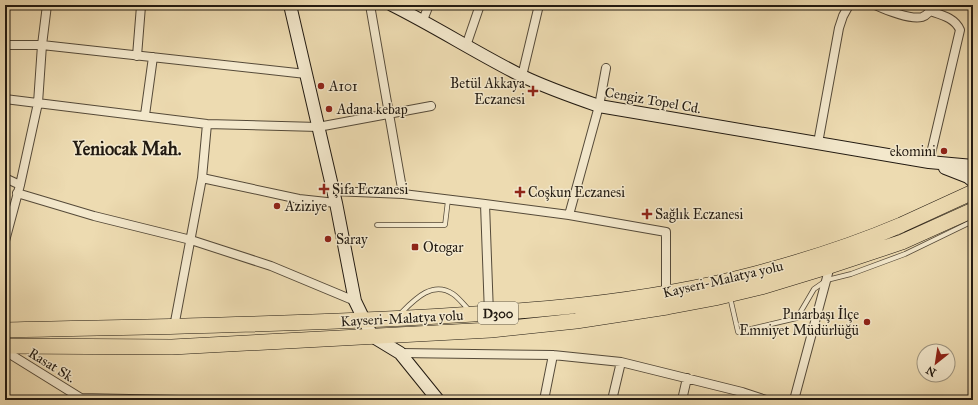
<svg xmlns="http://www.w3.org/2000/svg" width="978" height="405" font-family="'IM FELL Great Primer',serif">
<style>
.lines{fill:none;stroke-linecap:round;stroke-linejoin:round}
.lane-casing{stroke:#554a39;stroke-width:5.5}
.street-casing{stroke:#554a39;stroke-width:10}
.secondary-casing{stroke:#221a11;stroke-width:14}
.highway-casing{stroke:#221a11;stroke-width:16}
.lane{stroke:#f3e8cc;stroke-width:4}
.street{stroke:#f3e8cc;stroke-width:8}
.secondary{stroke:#f3e8cc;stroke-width:12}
.highway{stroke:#eddbb1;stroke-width:15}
.poi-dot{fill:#8f2418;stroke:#f3e8cc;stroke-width:1.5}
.labels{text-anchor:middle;stroke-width:3;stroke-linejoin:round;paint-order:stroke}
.shield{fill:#f3e8cc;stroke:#615849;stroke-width:1}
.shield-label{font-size:13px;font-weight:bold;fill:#221a11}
.poi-label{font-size:14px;fill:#221a11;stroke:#f3e8cc;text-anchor:start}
.street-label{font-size:14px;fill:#221a11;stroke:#f3e8cc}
.district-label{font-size:18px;font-weight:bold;fill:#221a11;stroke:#f3e8cc}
</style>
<rect width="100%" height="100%" fill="#eddbb1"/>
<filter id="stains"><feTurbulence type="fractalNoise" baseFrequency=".005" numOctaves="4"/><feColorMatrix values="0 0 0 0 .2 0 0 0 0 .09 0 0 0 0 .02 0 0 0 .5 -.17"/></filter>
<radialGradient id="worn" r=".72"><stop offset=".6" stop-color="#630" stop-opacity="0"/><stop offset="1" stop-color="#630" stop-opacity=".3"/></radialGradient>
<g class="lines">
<!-- lane casing -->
<g class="lane-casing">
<path id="lane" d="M377,225H445L448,200
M730,297L738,332L797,318L814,289L827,280L851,274L905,254L973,221
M400,314C414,300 432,280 453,294C459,298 464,305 469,310"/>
</g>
<!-- street casing -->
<g class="street-casing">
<path id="street" d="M370,5L403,194
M875,5C886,10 911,20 922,17C928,15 931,10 933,5
M423,20L429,5
M5,45H42L306,74
M466,46L480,5
M137,56L141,6
M522,76L539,5
M5,99L207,124L318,127L431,106
M145,115L153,57
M818,143L839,28L843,16L849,5
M929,162L960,30C955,18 942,15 930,11
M5,178L20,185
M202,178L299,199L336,203
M333,191L403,194L485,204L569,215L666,232V293
M17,193L94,216L191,240L271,266L355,301
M485,204L489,314
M569,215L599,106L606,68
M5,241L20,185L38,103L42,45L47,5
M174,327L202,178L207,124
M5,351L84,400
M400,353L553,355L621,362L742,392L766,400
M80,398L179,400
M544,400L553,355
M612,400L621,362
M682,400L687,378
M740,400L742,392
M794,400L830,266"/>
</g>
<!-- secondary casing -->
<g class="secondary-casing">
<path id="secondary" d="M290,5L336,203L355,301L372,336L400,353L438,400
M392,5C436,27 478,54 522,76C547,88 573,97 599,106L929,162L973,166
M945,168L968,177L973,181"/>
</g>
<!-- highway casing -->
<g class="highway-casing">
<path id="highway" d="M5,330C139,327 273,325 407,318C524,312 641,304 755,274C804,261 854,245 901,225C925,214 949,203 973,192
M5,346L172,347L491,330L576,321L667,307L715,298L761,287L830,266L902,242L973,210"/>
</g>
<!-- lane -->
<use href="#lane" class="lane"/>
<!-- street -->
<use href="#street" class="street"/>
<!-- secondary -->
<use href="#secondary" class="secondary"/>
<!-- highway -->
<use href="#highway" class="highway"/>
</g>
<!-- markers -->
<g class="poi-dot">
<circle cx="321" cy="86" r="4"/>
<path d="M531 85h4v4h4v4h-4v4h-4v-4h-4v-4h4z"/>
<circle cx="329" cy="109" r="4"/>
<circle cx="944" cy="151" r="4"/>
<path d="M322 183h4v4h4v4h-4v4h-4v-4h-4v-4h4z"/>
<path d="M518 186h4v4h4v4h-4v4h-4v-4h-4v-4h4z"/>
<circle cx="277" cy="206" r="4"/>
<path d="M645 208h4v4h4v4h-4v4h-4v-4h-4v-4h4z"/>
<circle cx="328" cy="239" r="4"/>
<rect x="411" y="243" width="8" height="8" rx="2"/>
<circle cx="867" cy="322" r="4"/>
</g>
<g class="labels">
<!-- shield labels -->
<rect class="shield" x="478" y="302" width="40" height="22" rx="3"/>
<g class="shield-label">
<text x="498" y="318">D300</text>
</g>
<!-- poi labels -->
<g class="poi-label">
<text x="525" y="88" text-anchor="end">Betül Akkaya<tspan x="525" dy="16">Eczanesi</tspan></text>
<text x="329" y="91">A101</text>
<text x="337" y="114">Adana kebap</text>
<text x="936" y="156" text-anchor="end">ekomini</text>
<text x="332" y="194">Şifa Eczanesi</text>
<text x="528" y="197">Coşkun Eczanesi</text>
<text x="285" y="211">Aziziye</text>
<text x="655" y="219">Sağlık Eczanesi</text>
<text x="336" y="244">Saray</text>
<text x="423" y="252">Otogar</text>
<text x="859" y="319" text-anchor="end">Pınarbaşı İlçe<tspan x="859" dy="16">Emniyet Müdürlüğü</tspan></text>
</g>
<!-- street labels -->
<g class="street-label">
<text transform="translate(653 100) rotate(10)" y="5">Cengiz Topel Cd.</text>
<text transform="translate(723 279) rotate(-13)" y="5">Kayseri-Malatya yolu</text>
<text transform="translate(402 318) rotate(-3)" y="5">Kayseri-Malatya yolu</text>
<text transform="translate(52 365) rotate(32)" y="5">Rasat Sk.</text>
</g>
<!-- district labels -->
<g class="district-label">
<text x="127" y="155">Yeniocak Mah.</text>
</g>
</g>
<!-- margin -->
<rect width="978" height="405" fill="none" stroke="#eddbb1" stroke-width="20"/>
<rect x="6" y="6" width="966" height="393" fill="none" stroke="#221a11" stroke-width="2"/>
<rect x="10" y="10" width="958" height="385" fill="none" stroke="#221a11"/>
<!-- north arrow -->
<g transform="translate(936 363) rotate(210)"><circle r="19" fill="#f3e8cc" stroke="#9f9681"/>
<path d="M0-3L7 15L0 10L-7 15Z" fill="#8f2418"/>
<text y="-6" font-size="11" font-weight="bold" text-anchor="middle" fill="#221a11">N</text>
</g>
<rect width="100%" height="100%" filter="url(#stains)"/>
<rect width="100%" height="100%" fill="url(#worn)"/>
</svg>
